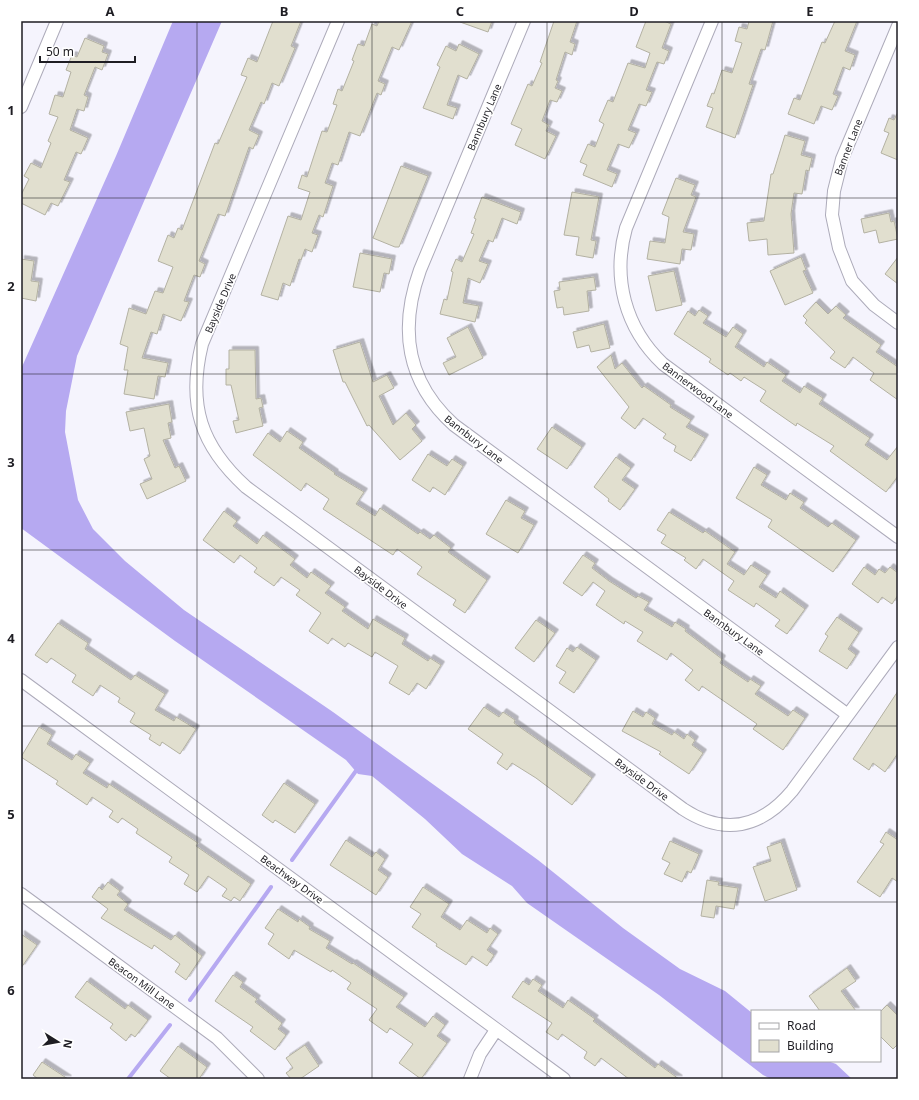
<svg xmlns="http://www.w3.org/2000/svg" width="919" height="1100" font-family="'Noto Sans',sans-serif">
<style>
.forest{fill:#b6a9f1}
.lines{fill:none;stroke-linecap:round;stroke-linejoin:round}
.stream{stroke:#b6a9f1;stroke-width:4}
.building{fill:#e1dfcf;stroke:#b3b1a2;filter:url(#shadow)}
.street-casing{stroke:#adabba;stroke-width:14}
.street{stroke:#fff;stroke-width:12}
.grid{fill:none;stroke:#1e1d23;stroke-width:1;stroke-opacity:0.55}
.labels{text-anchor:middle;stroke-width:3.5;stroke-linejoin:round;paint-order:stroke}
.street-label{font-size:10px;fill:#1e1d23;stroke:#fff}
.neatline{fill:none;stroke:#1e1d23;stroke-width:1.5}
.grid-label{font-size:13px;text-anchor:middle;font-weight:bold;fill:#1e1d23}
</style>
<defs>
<filter id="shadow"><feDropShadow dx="3.5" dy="-3.5" stdDeviation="0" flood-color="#0004"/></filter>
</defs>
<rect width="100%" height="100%" fill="#f5f4fd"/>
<!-- forest -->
<path class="forest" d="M173,21H222L77,356L66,411L65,432L78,500L93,529L125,561L184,610L333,712L538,860L623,928L680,969L725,991L752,1013V1061H828L836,1064L852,1079H771L763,1075L659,995L527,903L512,886L462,854L425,819L372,776L358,774L346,760L175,641L21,528V369L116,156Z"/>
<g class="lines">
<!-- stream -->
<path class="stream" d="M292,860L358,768
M190,1000L271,887
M128,1079L170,1025"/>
</g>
<!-- building -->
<path class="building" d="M273,21H301L291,46L295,48L279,86L272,83L264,104L261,102L249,130L259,135L253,149L249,147L225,216L218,214L199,261L205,264L200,277L194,275L184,301L189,302L181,321L163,314L157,334L151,332L142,358L168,363L165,377L158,376L154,399L124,394L128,370H124L128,347L120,344L129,308L146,314L155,291L163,293L173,267L158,261L168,235L174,238L178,228L182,230L215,143L218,144L247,77L241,75L248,58L257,62Z
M379,21H412L399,50L392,47L378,81L385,84L381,95L377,93L360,136L349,132L338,165L332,163L325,183L333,186L323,217L319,215L312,233L318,235L312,252L305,249L301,260L299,259L290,286L283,283L278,300L261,295L288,216L301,220L310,192L298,188L302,175L307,177L322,131L327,132L337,105L333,104L338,89L342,91L354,61L352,60L358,44L364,46L372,24L377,26Z
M461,21H492L488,32L460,22Z
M554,21H577L570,42L575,44L572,55L565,52L556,80L558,81L555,88L562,91L557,102L550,100L542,121L549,125L546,131L556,136L545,159L515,145L522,129L511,124L528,84L532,86L542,63L540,62Z
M646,21H664L671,24L662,48L669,51L664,64L657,62L646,90L652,92L646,106L639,104L628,130L636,133L629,148L618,144L607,170L617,174L612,187L583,175L587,165L580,162L588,144L595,147L604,124L599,121L608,100L613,102L628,63L645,68L650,53L636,47Z
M749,21H773L765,50L761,49L749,84L753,85L735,138L706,127L713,108L707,106L712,93L714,94L722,70L732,73L742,43L735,41L739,27L747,29Z
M835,21H857L845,51L855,55L850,70L843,67L833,94L838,96L832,110L821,106L814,124L788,114L794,98L800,100L822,42L825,43Z
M85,38L104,46L102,52L108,54L102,70L95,67L84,95L88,97L84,111L77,109L70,130L88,138L81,154L76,152L64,180L70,182L58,206L51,203L45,215L21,203V195L29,179L24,176L31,163L41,168L51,143L48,141L58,117L49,114L55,95L63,97L71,72L66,70L72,55L77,57Z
M459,44L479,54L467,79L458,75L447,105L457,108L453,119L423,108L440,67L437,65L446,46L456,51Z
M898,112V160L881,153L889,133L884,131L889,118L894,120Z
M785,135L805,141L801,155L812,158L809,171L806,170L802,194L794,193L791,214L794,253L768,255L767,239L749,241L747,223L764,221L771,174H773Z
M401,166L428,176L399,247H395L373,238Z
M676,178L695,185L691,195L696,197L683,232L694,234L691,250L682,249L680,264L647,259L650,241L665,243L669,217L662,214Z
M572,192L599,197L591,240L596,241L593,258L576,255L579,237L564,235Z
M482,197L521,212L517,224L502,218L493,242L488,240L479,261L488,264L480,283L468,278L463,303L479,306L475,322L440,314L444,299L447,300L453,272L451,271L456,259L462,262L474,234L471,233L476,219L474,218Z
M889,213L891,222L894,221L898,239L879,243L876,230L864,233L861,219Z
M360,253L392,259L389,274L384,273L380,292L353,287Z
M801,257L806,270L803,271L813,293L785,305L770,271Z
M898,257V284L885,274Z
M21,259L34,261L31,281L39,282L36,301L21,298Z
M674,271L682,305L656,311L648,276Z
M594,277L596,290L587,291L589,311L564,315L563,307L557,308L554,291L560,290L559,282Z
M816,302L828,314L836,306L846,315L843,318L881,345L876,352L898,367V400L870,380L874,373L853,357L845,368L830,358L835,352L805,323L807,320L803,316Z
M699,310L708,316L703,323L726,337L733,327L743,334L735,347L764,367L767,362L786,375L782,381L800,393L804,386L823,398L819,404L870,438L865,445L887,460L898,446V476L886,492L830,451L834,446L797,423L796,426L760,401L766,391L744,377L741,381L730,373L728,375L709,362L711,359L674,334L688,311L695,316Z
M604,324L610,348L591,352L589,345L577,348L573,332Z
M468,327L483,358L449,375L443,363L456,357L447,338Z
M360,342L373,382L387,375L394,388L379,396L393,425L406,413L416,425L412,429L422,441L400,460L369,425L367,426L345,382H343L333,350Z
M229,350H255L256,399L261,398L263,407L259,408L263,426L236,433L233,421L239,420L231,385H226V369H229Z
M611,355L615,369L622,363L642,388L644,386L671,405L670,407L691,420L686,427L705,438L691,461L674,451L676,446L663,438L666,434L643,418L635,429L621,418L629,407L597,367Z
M169,404L172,422L168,423L171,438L163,440L175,468L179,466L186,481L147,499L140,484L152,479L144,459L150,456L144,428L130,431L126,412Z
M552,427L582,447L567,469L537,449Z
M287,431L303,442L299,448L335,473L334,474L364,492L356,504L375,516L380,508L418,534L420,532L430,539L434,535L451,548L448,552L487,580L465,613L453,605L456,600L417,574L422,567L397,549L393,555L323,509L329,499L306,483L301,491L253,455L268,433L280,442Z
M428,454L447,466L452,459L463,466L445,495L433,487L430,492L412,480Z
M616,457L631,468L622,480L635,489L620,510L608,501L609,499L594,487Z
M754,467L767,475L761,485L786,500L790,493L804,502L800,508L828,527L832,523L856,540L833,572L768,527L772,520L736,498Z
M506,500L525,511L521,518L534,525L518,553L486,534Z
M224,511L237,521L233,526L257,544L263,535L295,559L290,565L307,578L311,572L331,586L325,593L345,607L342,611L368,629L373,619L405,638L402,644L428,661L430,658L441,665L426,689L417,683L409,695L389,683L398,666L375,652L372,657L348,643L345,647L332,638L328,644L309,631L321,613L296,595L300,590L281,577L274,586L254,572L257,568L240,555L234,563L203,540Z
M669,512L703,533L705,531L735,552L727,564L744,575L751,565L767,575L759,587L776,598L780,591L805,609L787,634L775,626L780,620L756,603L754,607L728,590L734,581L703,559L696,569L684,560L686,558L661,543L666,535L657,530Z
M583,555L595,563L592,568L609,581L636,598L638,596L649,602L644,610L672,627L675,622L686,629L685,631L722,659L720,663L748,682L750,679L761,686L755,694L788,716L793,710L805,718L783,750L753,729L757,724L702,686L699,691L685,680L693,670L671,653L667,660L637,641L643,632L625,621L624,624L596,605L605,591L593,582L582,596L563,583Z
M864,567L875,575L879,569L885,573L890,567L898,573V595L892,604L882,597L878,603L852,584Z
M837,617L859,632L848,649L856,655L847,669L819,651L828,636L825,634Z
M536,620L555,633L534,662L515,648Z
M58,623L88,643L85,649L131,680L135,675L165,694L155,710L174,721L176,717L196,729L180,754L162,742L160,746L149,739L151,735L130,722L135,713L118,702L120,698L100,685L93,696L72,682L76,675L51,658L47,663L35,655Z
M577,647L596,660L574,693L559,683L566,672L556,666L567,648L573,652Z
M898,691V753L885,772L873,763L869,770L853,759Z
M484,707L499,717L503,712L515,720L514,723L592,778L572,805L536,778L512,763L507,770L497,763L503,754L468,729Z
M633,711L643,717L646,712L655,718L652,724L672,735L674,732L684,739L687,734L695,740L692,745L703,753L689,774L659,754L661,752L622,731Z
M39,727L52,735L47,744L72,760L76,754L90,763L83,773L107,788L109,784L198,843L196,846L251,884L240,901L234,897L231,901L222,896L227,889L208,876L197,892L184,884L189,875L169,862L172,857L136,833L138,829L122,818L118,823L109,817L113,811L92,797L87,805L56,784L58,781L21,757Z
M284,783L315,804L295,833L275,820L273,823L262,815Z
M886,832L898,840V882L892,878L880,897L857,882L884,844L880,842Z
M346,840L372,857L376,852L385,859L378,870L388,877L376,895L330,865Z
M670,841L699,854L691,873L687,871L682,882L664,874L670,863L662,859Z
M781,842L797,890L765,901L753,867L771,861L767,847Z
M707,880L719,882L718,885L738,888L734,909L716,906L714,918L701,916Z
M108,882L120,891L117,895L128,904L124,910L171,940L175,935L202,956L186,980L175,972L180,964L154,945L152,949L101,918L108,909L92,897L99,887L102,890Z
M423,887L449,904L441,917L460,930L467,920L487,933L490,928L498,934L487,950L494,955L487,966L472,956L466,965L436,946L437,944L412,927L421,914L410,907Z
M278,909L298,922L299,919L310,927L309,929L330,941L326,948L352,964L353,963L404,997L396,1007L425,1027L433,1016L445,1025L437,1036L447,1043L421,1079L399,1063L413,1044L390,1028L387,1033L369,1020L377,1009L347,989L351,983L332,970L331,972L294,950L289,959L268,944L274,934L265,928Z
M21,934L37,945L21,968Z
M847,968L856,981L841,991L856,1011H820L809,996Z
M233,975L243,982L240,987L257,999L255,1002L282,1023L278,1029L286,1035L275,1050L250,1031L253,1027L215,1001Z
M533,979L542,985L538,991L563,1008L568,1000L595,1019L593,1021L655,1068L658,1064L679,1079H629L601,1058L595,1066L584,1058L587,1052L562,1034L558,1040L546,1032L552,1023L512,997L523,981L529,985Z
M87,981L125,1009L128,1005L148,1020L135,1037L131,1034L126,1041L110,1028L113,1024L75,997Z
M887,1005L898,1016V1044L893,1049L880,1036V1012Z
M305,1045L319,1066L300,1079H291L286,1073L293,1068L286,1058Z
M178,1046L207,1067L199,1079H171L160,1071Z
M42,1062L68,1079H38L33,1075Z"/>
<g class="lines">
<!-- street casing -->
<g class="street-casing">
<path id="street" d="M338,21L202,344C187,405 201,446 246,487L683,809C724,836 761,828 792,791L898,647
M524,21L420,270C399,328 406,382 454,425L848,715
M712,21L626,228C612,278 625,328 663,364L898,537
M898,26L842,159L834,191L832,215L839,248L852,281L874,305L898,323
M21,107L57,21
M21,680L564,1079
M21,894L217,1038L258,1079
M470,1079L480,1054L496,1030"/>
</g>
<!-- street -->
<use href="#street" class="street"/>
</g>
<!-- grid -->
<path class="grid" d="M197,21V1079M372,21V1079M547,21V1079M722,21V1079M21,198H898M21,374H898M21,550H898M21,726H898M21,902H898"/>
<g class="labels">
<!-- street labels -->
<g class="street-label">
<text transform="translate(484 117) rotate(-67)" y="4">Bannbury Lane</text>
<text transform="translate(848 147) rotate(-69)" y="4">Banner Lane</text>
<text transform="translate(220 303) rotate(-67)" y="4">Bayside Drive</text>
<text transform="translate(698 390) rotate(37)" y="4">Bannerwood Lane</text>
<text transform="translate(474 439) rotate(38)" y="4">Bannbury Lane</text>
<text transform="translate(381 587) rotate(37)" y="4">Bayside Drive</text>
<text transform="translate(734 632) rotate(36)" y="4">Bannbury Lane</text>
<text transform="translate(642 779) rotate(36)" y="4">Bayside Drive</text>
<text transform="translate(292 879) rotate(36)" y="4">Beachway Drive</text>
<text transform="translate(142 983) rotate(36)" y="4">Beacon Mill Lane</text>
</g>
</g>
<!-- border -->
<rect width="919" height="1100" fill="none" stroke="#ffffff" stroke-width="44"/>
<!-- legend -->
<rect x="751" y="1010" width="130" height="52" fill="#ffffff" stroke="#a5a5a7"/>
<rect x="759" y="1023" width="20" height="6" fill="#ffffff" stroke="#a5a5a7"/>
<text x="787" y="1030" font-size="12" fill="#1e1d23">Road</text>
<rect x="759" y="1040" width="20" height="12" fill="#e1dfcf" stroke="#a5a5a7"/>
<text x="787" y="1050" font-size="12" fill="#1e1d23">Building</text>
<!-- north arrow -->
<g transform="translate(58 1042) rotate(101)" stroke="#ffffff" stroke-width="3" paint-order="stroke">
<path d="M0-3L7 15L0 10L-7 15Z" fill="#1e1d23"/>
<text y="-6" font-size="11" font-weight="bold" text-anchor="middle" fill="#1e1d23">N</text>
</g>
<!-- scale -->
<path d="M40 56v6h95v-6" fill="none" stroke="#1e1d23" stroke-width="2"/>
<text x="46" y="56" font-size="12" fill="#1e1d23" stroke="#ffffff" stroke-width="3" paint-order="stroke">50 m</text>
<rect x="22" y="22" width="875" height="1056" class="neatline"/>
<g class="grid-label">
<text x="110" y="16">A</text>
<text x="284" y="16">B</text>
<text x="460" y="16">C</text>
<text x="634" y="16">D</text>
<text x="810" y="16">E</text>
<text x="11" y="115">1</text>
<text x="11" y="291">2</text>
<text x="11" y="467">3</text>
<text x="11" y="643">4</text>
<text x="11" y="819">5</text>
<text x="11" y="995">6</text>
</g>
</svg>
